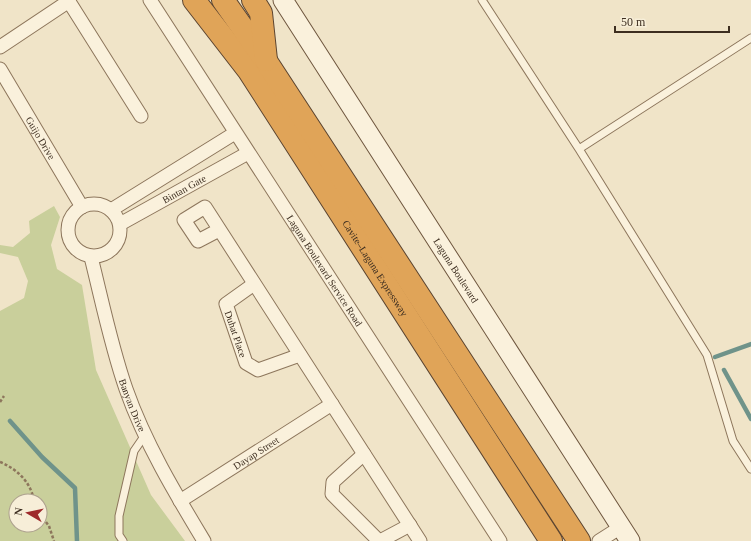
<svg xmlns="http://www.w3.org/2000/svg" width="751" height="541" font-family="'Times New Roman',serif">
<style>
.park{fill:#c9cf9b;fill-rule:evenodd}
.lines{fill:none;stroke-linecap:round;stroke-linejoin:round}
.stream{stroke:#6f938a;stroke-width:4.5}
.lane-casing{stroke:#8d765c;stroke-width:9}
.street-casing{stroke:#8d765c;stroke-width:15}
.secondary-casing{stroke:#6f573f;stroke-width:21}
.highway-casing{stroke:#5b4430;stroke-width:24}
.path{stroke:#8d765c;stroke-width:2.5;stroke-dasharray:3 2;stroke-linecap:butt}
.lane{stroke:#faf1dc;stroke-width:7}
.street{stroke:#faf1dc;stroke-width:13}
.secondary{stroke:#faf1dc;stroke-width:19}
.highway{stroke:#e0a458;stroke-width:22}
.labels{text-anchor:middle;stroke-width:3.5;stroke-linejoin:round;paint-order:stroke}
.street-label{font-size:10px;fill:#3d2e20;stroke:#f7eed8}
</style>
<rect width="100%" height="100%" fill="#f0e4c8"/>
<!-- park -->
<path class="park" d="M54,206L60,217L51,245L57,269L82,285L96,370L151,495L185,541H0V311L24,298L28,281L18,257L0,253V245L13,247L30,233L29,221ZM16,501H40V525H16Z"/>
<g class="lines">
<!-- stream -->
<path class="stream" d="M715,357L751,344
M724,370L751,419
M10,421L42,457L75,488L77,541"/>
<!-- lane casing -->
<g class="lane-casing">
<path id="lane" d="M482,0L579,149L707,355L733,441L751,469
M579,149L751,38
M123,541L119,535V516L134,451L145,435"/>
</g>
<!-- street casing -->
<g class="street-casing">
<g id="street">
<path d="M68,0L141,116"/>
<path id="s1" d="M150,0L500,541"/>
<path d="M0,47L69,1"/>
<path id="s2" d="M0,69L82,207"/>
<circle cx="94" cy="230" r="26"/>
<path d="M111,210L235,133"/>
<path id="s3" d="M120,224L248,153"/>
<path d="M219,230L198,241L184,220L205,207L420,541"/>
<path id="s4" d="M91,257C102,301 111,346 126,389C145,443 175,493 204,541"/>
<path id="s5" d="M254,284L226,304L246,363L258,370L300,355"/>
<path d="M364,454L333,482L332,494L379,541"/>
<path id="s6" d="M180,501L332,404"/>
<path d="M380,541L410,525"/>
<path d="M599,541L621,527"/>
</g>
</g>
<!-- secondary casing -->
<g class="secondary-casing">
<g id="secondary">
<path id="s7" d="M283,0L630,541"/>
</g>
</g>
<!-- highway casing -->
<g class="highway-casing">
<g id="highway">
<path id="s8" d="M194,0L249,71L551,541"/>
<path d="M223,0L266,61L579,541"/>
<path d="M253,0L261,13L266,60"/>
</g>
</g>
<!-- path -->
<path class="path" d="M0,402L4,396
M0,462C17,469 31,482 34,501
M40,514L49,526L54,541"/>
<!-- lane -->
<use href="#lane" class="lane"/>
<!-- street -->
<use href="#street" class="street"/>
<!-- secondary -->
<use href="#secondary" class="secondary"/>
<!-- highway -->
<use href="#highway" class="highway"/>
</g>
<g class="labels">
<!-- street labels -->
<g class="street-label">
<text dy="4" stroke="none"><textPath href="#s2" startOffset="80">Guijo Drive</textPath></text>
<text dy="4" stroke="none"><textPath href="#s3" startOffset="73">Bintan Gate</textPath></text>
<text dy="4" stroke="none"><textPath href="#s8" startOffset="324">Cavite–Laguna Expressway</textPath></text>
<text dy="4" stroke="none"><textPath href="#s1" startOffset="322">Laguna Boulevard Service Road</textPath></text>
<text dy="4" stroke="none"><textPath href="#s7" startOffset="321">Laguna Boulevard</textPath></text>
<text dy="4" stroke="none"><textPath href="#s5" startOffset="66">Duhat Place</textPath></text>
<text dy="4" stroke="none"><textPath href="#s4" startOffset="154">Banyan Drive</textPath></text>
<text dy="4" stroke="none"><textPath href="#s6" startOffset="90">Dayap Street</textPath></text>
</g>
</g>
<!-- north arrow -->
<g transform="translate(28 513) rotate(279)"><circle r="19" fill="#f7eed8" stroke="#ada18e"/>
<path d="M0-3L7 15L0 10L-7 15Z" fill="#9e2a2b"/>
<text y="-6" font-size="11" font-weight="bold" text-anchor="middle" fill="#3d2e20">N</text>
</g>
<!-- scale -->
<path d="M615 26v6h114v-6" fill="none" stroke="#3d2e20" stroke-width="2"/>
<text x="621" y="26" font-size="12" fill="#3d2e20" stroke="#f7eed8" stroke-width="3" paint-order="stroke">50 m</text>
</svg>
